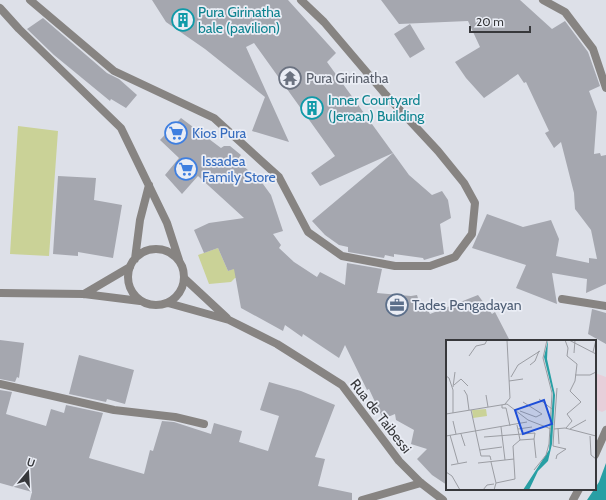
<svg xmlns="http://www.w3.org/2000/svg" width="606" height="500" font-family="Cabin,sans-serif">
<style>
.industrial{fill:#e6cfda}
.green{fill:#cad297}
.water{fill:#289fa4}
.building{fill:#a5a7af}
.lines{fill:none;stroke-linecap:round;stroke-linejoin:round}
.service{stroke:#878482;stroke-width:8}
.minor{stroke:#878482;stroke-width:8}
.tertiary{stroke:#878482;stroke-width:8}
.labels{text-anchor:middle;stroke-width:3.5;stroke-linejoin:round;paint-order:stroke}
.culture-label{font-size:14px;fill:#0d838f;stroke:#eaedf5;text-anchor:start}
.worship-label{font-size:14px;fill:#5b616d;stroke:#eaedf5;text-anchor:start}
.shop-label{font-size:14px;fill:#366cbe;stroke:#eaedf5;text-anchor:start}
.service-label{font-size:14px;fill:#4e5e75;stroke:#eaedf5;text-anchor:start}
.street-label{font-size:14px;fill:#37383b;stroke:#eaedf5}
.inset-road{fill:none;stroke:#9b9da3;stroke-width:1}
.view{fill:#1d4ed8;fill-opacity:0.15;stroke:#1d4ed8;stroke-width:2}
.inset-edge{fill:none;stroke:#37383b;stroke-width:2}
</style>
<rect width="100%" height="100%" fill="#dde0e8"/>
<!-- industrial -->
<path class="industrial" d="M595,373L606,377V410L602,412L595,409Z"/>
<!-- green -->
<path class="green" d="M18,126L58,131L49,256L10,254Z
M218,248L228,271L251,262L246,278H235L231,282L209,284L198,255Z"/>
<!-- water -->
<path class="water" d="M606,463V500H587L599,482Z"/>
<!-- building -->
<path class="building" d="M152,0H288L336,53L327,62L393,153L409,175L432,195L442,191L448,200L451,218L440,224L444,254L424,260L423,258L394,254V257L385,255L384,258L348,252V247L339,245L325,235L312,221L393,153L320,186L311,173L335,156L254,43L246,47L289,142L252,131L265,97L205,49L166,22Z
M381,0H520L552,29L565,21L588,52L600,86L589,91L597,112L594,154L600,153L601,156L606,155V284L586,293L587,279L552,273L557,304L516,288L526,265L472,248L487,214L523,227L551,220L559,239L556,256L589,263V258L597,259L591,230L575,209L574,193L561,142L554,148L545,133L549,131L526,82L524,83L518,74L484,98L466,78L455,62L480,47L468,21L399,24Z
M43,18L107,73L119,79L137,95L126,108L111,99L110,101L54,55L27,29Z
M410,24L425,49L410,58L394,34Z
M181,118L221,148L224,146H230L241,155L237,160L263,184L271,195L283,231L273,234L281,245L279,248L294,262L317,277L320,272L345,285L347,263L382,269L377,293L411,296L417,295L420,305L424,303L430,314L478,295L492,314L495,312L510,341H447V485L432,475L417,459L427,449L411,444L414,430L396,420L395,414L383,419L369,389L367,390L345,345L339,358L303,334L302,337L285,325L283,331L241,308L234,269L228,271L218,248L204,253L194,230L209,223L244,218L198,176L182,194L165,175L179,158L160,140Z
M58,176L96,178L94,200L122,205L113,258L78,252V256L53,254Z
M592,309L606,313V344L588,334Z
M0,340L24,343L19,378L17,377L15,382L0,379Z
M79,355L134,370L125,404L107,399L106,402L69,394Z
M269,382L301,391L335,405L315,457L325,459L318,486L352,493V500H30L32,492L0,483V390L12,392L6,414L46,426L51,409L64,413L66,405L103,413L89,458L144,474L150,450L153,451L162,421L174,422L211,434L214,423L242,431L239,442L268,451L279,416L260,410Z"/>
<g class="lines">
<!-- service -->
<path class="service" d="M30,0L114,71L214,118L279,177L308,232L342,256L395,266H430L455,257L472,234L475,203L464,183L438,151L386,95L324,22L301,0"/>
<!-- minor -->
<path class="minor" d="M543,0L565,12L593,49L606,88
M562,299L606,306
M0,384L114,410L175,417L204,424
M595,455L606,430
M362,500L421,483
M573,500L579,489"/>
<!-- tertiary -->
<path class="tertiary" d="M0,8L19,29L121,128L167,223L179,260
M128 277a28 28 0 1 1 56 0a28 28 0 1 1-56 0Z
M135,259L140,220L149,185
M185,279L227,318
M0,293L84,294L140,301
M84,294L130,267
M168,303L229,320L277,344L342,385L399,461L421,483L443,500"/>
</g>
<!-- icons -->
<defs>
<g id="building-ring" transform="scale(1.15)"><circle r="9.5" fill="#eaedf5" stroke="#0f9aa8" stroke-width="1.5"/><path d="M-4-6H4V6H1V3H-1V6H-4ZM-2.5-4.3h1.7v1.8h-1.7ZM.8-4.3h1.7v1.8H.8ZM-2.5-1h1.7V.8h-1.7ZM.8-1h1.7V.8H.8Z" fill="#0f9aa8"/></g>
<g id="temple-ring" transform="scale(1.15)"><circle r="9.5" fill="#eaedf5" stroke="#6b7280" stroke-width="1.5"/><path d="M0-6L5-2H3V0L6.5 2.5H4V6H1.5V3h-3V6H-4V2.5H-6.5L-3 0V-2H-5Z" fill="#6b7280"/></g>
<g id="supermarket-ring" transform="scale(1.15)"><circle r="9.5" fill="#eaedf5" stroke="#3f7fe0" stroke-width="1.5"/><path d="M-6-5.5h2.5l.6 2H6L4.5 2H-2.5L-4.4-4H-6ZM-1.5 3.2a1.3 1.3 0 1 0 .1 0ZM3 3.2a1.3 1.3 0 1 0 .1 0Z" fill="#3f7fe0"/></g>
<g id="office-ring" transform="scale(1.15)"><circle r="9.5" fill="#eaedf5" stroke="#5c6f8a" stroke-width="1.5"/><path d="M-6-3h4V-5.5h4V-3h4V5H-6ZM-1-4.5V-3h2v-1.5ZM-6 0V1H6V0Z" fill="#5c6f8a"/></g>
</defs>
<g fill-rule="evenodd">
<use href="#building-ring" x="183" y="20"/>
<use href="#temple-ring" x="290" y="78"/>
<use href="#building-ring" x="312" y="108"/>
<use href="#supermarket-ring" x="176" y="133"/>
<use href="#supermarket-ring" x="186" y="169"/>
<use href="#office-ring" x="397" y="305"/>
</g>
<g class="labels">
<!-- culture labels -->
<g class="culture-label">
<text x="198" y="17">Pura Girinatha<tspan x="198" dy="16">bale (pavilion)</tspan></text>
<text x="328" y="105">Inner Courtyard<tspan x="328" dy="16">(Jeroan) Building</tspan></text>
</g>
<!-- worship labels -->
<g class="worship-label">
<text x="306" y="83">Pura Girinatha</text>
</g>
<!-- shop labels -->
<g class="shop-label">
<text x="192" y="138">Kios Pura</text>
<text x="202" y="166">Issadea<tspan x="202" dy="16">Family Store</tspan></text>
</g>
<!-- service labels -->
<g class="service-label">
<text x="412" y="310">Tades Pengadayan</text>
</g>
<!-- street labels -->
<g class="street-label">
<text transform="translate(381 416) rotate(52)" y="5">Rua de Taibessi</text>
</g>
</g>
<!-- overview -->
<g transform="translate(446 340)">
<rect width="150" height="150" fill="#dde0e8"/>
<path d="M40,69L41,76L27,78L26,70Z" fill="#cad297"/>
<path d="M102,0L101,19L109,55L106,104L102,121L92,131L83,150H77L103,110L107,54L98,17Z" fill="#289fa4"/>
<path class="inset-road" d="M119,0L122,8L121,16L131,24L129,41L124,51L135,62L121,74L126,81L120,88M123,0L150,14M147,12L150,0M128,13L129,0M23,16L30,6L39,4L41,0M84,25L89,21L93,11M129,35H144L150,32M0,36L3,38L7,50V73M65,37L72,25L94,11M63,41L77,39M8,45L15,39L22,46M7,47L9,32M18,50L21,55L23,70M40,55L42,67M93,59L106,69M59,64L64,58L61,0M56,65V68H60L64,86M25,70L35,116H44L45,120M74,71L90,77L96,74L77,62M0,74L61,64L82,80M82,80L105,89M7,81L10,94M55,87L59,120M112,88L113,104M72,89L86,87M108,89L107,106L120,109L111,115L110,119M108,89L119,88L150,96M108,89L111,48M124,89L140,80M15,94L19,106M4,95L12,123M0,96L81,82M144,96L145,115L150,119M38,97L89,93L88,99L74,100M88,99L90,118M34,110L56,107M45,122L50,143L48,150M32,123L68,119M5,125L21,122M88,130L100,115L103,104L106,53L97,18L101,0M0,132L6,136L14,150M50,143L69,139L67,106L74,100L71,85M37,150L41,145L48,144"/>
<path class="view" d="M98,60L106,84L77,94L69,70Z"/>
<rect width="150" height="150" class="inset-edge"/>
</g>
<!-- north arrow -->
<g transform="translate(28 472) rotate(18)" stroke="#eaedf5" stroke-width="3" paint-order="stroke">
<path d="M0-3L7 15L0 10L-7 15Z" fill="#37383b"/>
<text y="-6" font-size="11" font-weight="bold" text-anchor="middle" fill="#37383b">U</text>
</g>
<!-- scale -->
<path d="M470 26v6h60v-6" fill="none" stroke="#37383b" stroke-width="2"/>
<text x="476" y="26" font-size="12" fill="#37383b" stroke="#eaedf5" stroke-width="3" paint-order="stroke">20 m</text>
</svg>
